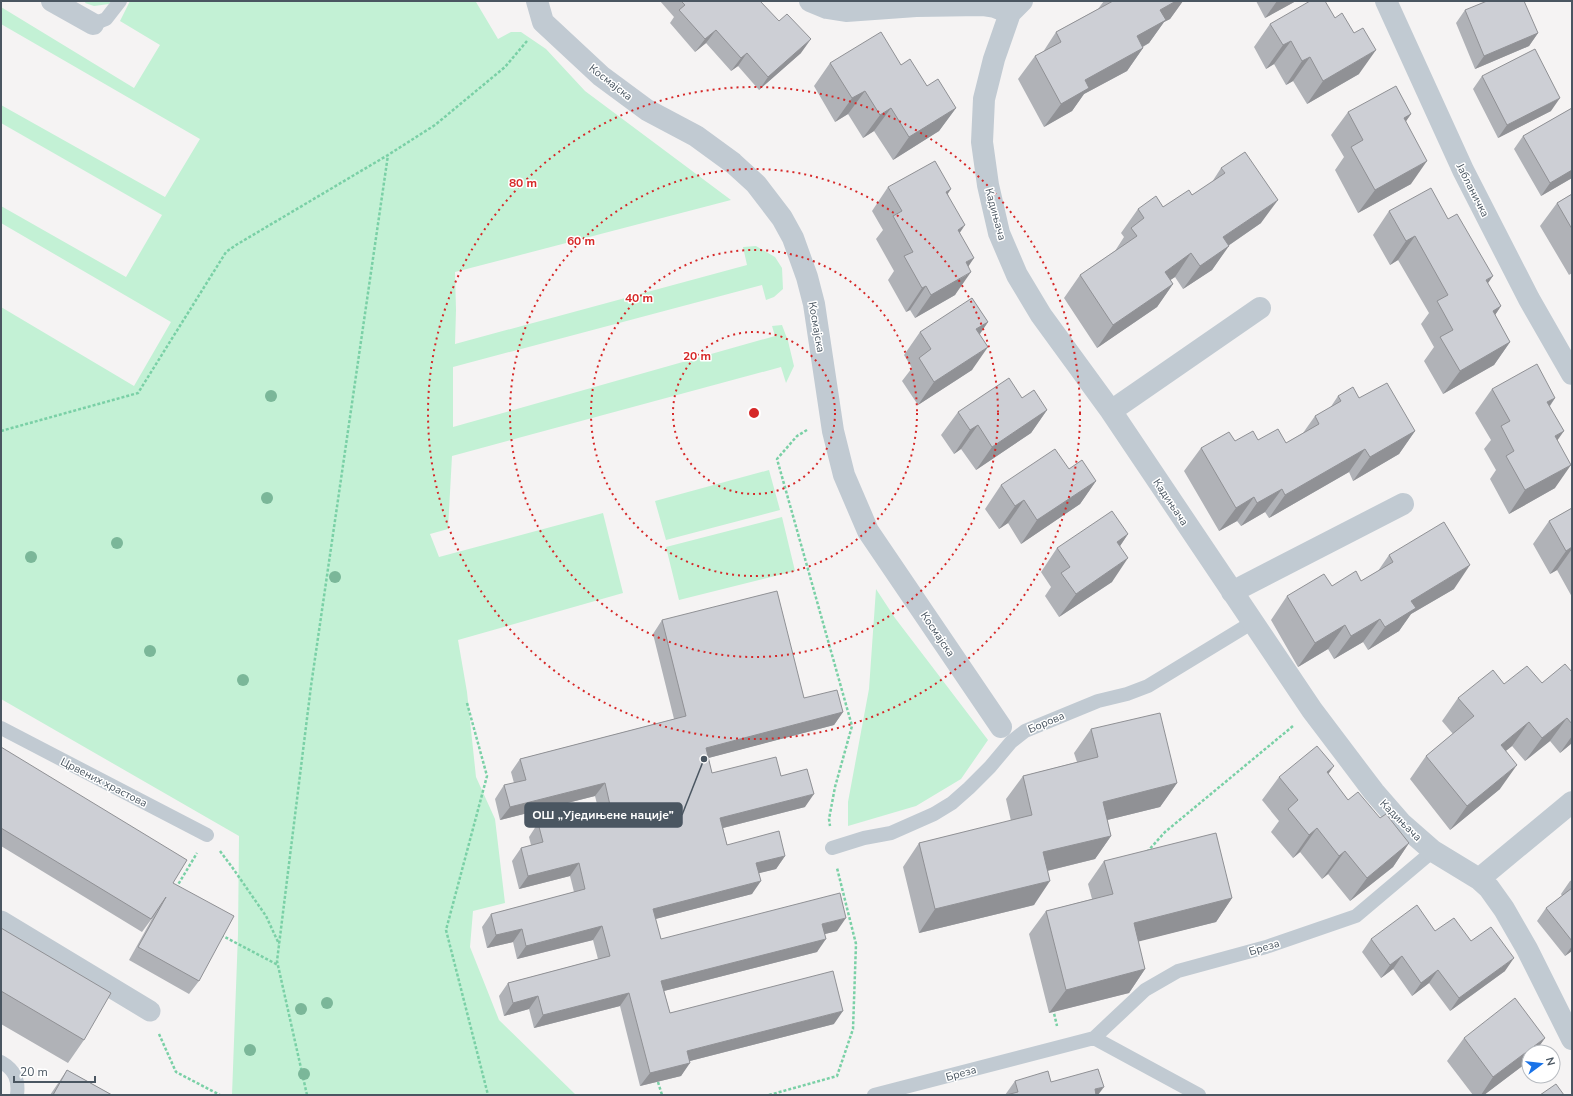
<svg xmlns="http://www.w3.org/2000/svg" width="1573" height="1096" font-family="'Nunito Sans',sans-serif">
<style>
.green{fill:#c3f1d5}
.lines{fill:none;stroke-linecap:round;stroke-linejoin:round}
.path{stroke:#7ad0a6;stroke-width:2.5;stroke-dasharray:3 2;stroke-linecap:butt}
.service{stroke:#c1cad2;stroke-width:14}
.pedestrian{stroke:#c1cad2;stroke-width:21}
.minor{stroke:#c1cad2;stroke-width:22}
.tertiary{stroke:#c1cad2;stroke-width:22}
.tree{fill:#7bb799}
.wall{fill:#b0b2b7}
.shaded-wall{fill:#909195}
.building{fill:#cdcfd5;stroke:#909195}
.ring{fill:none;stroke:#d62828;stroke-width:2;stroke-dasharray:2 4}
.labels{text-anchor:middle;stroke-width:3;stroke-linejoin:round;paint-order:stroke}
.street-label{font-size:11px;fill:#4a5661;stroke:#fff}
.centre{fill:#d62828;stroke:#fff;stroke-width:2}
.ring-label{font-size:12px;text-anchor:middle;font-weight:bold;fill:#d62828;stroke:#fff;stroke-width:3;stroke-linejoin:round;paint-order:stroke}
.leader{fill:none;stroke:#4a5661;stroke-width:1.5}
.callout-dot{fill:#4a5661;stroke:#fff;stroke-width:1.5}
.callout{fill:#4a5661;stroke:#4a5661;stroke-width:1.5}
.callout-label{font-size:12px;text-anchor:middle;font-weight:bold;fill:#fff}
</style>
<rect width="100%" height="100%" fill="#f5f3f3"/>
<!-- green -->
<path class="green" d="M86,1H111L109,4L94,6L85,3Z
M130,1H477L476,2L498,39L511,32H521L546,49L585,91L731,200L455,272L456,310L455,344L747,265L743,247L756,246L775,257L782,268L783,289L774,297L766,300L762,285L453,367V427L775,336L772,326L782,325L788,341L794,366L786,383L781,367L452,456L448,529L430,534L439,557L603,513L623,593L458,640L467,692L476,777L495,819L505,903L473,911L470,947L499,1020L576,1095H232L238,934L239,836L1,699V307L134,386L171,322L1,223V206L126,277L162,215L1,123V105L165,197L200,139L1,24V7L134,88L160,45L120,21Z
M769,470L780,510L666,540L655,501Z
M782,517L795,571L679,600L666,547Z
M876,589L895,618L988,740L961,779L916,806L848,826V802L869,689Z"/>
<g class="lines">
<!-- path -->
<path class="path" d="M807,430L797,436L777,459L852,726L835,787L829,819L830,826
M1,431L138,393L226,252L236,245L388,155L435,125L505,67L527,41
M467,703L487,776L446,930L488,1095
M220,851L232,867L266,916L279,944
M1147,852L1165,832L1293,726
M176,888L197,853
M221,935L278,965
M1053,1009L1057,1026
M159,1034L176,1072L220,1095
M658,1082L662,1095
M307,1095L277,961L311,686L388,155
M769,1095L837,1076L853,1029L856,944L837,868"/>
<!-- service -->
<path class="service" d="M93,24L106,19L120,1
M1,728L207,835
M832,848L864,838L891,833L934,814L952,803L969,788L990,767L1011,742L1025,731L1098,701L1127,694L1148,686L1253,622
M1094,1038L1199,1095
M1,1062C15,1070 19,1080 17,1095
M874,1095L1094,1038L1145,990L1178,971L1266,947L1356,916L1433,851"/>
<!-- pedestrian -->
<path class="pedestrian" d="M1,921L150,1011"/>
<!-- minor -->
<path class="minor" d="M52,1L93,24
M537,1L543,22L601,76L647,110L696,136L733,163L756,184L782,218L793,238L807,277L814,304L833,431L844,475L868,531L1001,727
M810,1L827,8L846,11L916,6L982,5L995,7L1010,13
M1022,1L1010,13L994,59L984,99L982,142L988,185L999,233L1017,275L1041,315L1111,411L1312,710L1374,792L1401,823L1433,851L1479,879L1489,888L1504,909L1527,949L1572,1039
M1111,411L1260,308
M1232,592L1403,504
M1479,879L1572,802"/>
<!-- tertiary -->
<path class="tertiary" d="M1386,1L1463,170L1529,299L1572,374"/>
</g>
<!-- trees -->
<g class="tree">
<circle cx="271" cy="396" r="6"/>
<circle cx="267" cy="498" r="6"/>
<circle cx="117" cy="543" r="6"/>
<circle cx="31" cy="557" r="6"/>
<circle cx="335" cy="577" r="6"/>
<circle cx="150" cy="651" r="6"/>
<circle cx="243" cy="680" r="6"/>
<circle cx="327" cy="1003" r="6"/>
<circle cx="301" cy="1009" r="6"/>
<circle cx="250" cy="1050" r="6"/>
<circle cx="304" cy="1074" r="6"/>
</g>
<!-- wall -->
<path class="wall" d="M660,1H760L801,53L759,90L738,66L731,71L706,43L695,52L670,23L674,17Z
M1104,1H1183L1170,19L1164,22L1149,43L1143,47V48L1127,71L1084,94L1072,111L1044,127L1018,79L1035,56L1043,52L1056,32L1098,9Z
M1256,1H1296L1265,18Z
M1465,10L1538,33L1529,46L1475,69L1456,23Z
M1270,24L1359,74L1307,104L1293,81L1286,85L1274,64L1266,69L1254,47Z
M830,63L901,65L927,86L956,108L939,131L893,160L874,131L863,138L848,114L835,122L814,86Z
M1482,76L1551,111L1498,138L1473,89Z
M1572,108V178L1541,196L1514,149L1523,136Z
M1348,112L1411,114L1406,121L1411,184L1358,213L1335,170L1344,157L1331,135Z
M1221,168L1261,223L1228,246L1212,270L1183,289L1175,277L1170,280L1173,284L1157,307L1097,348L1064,298L1080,275L1115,251L1124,237L1121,233L1138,209L1163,207L1192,195L1212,182Z
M888,187L948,194L960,233L968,266L955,295L915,318L910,310L906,312L888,280L894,271L876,239L883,230L872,211Z
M1572,194V273L1569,275L1540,226L1557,203Z
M1389,211L1448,219L1488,284L1501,306L1495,315L1510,342L1494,365L1443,394L1424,361L1434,347L1421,324L1429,313L1398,260L1390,265L1373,235Z
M988,322L980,334L972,370L918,405L902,381L912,368L904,355L920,332Z
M1492,389L1555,398L1550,406L1557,440L1555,488L1509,514L1490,479L1496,470L1484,449L1491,440L1475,413Z
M1338,396L1359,398L1415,431L1399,454L1353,481L1349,472L1269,518L1265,512L1241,526L1237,521L1219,531L1184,471L1201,448L1235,441L1258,440L1286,443L1303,433L1315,416L1330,408Z
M1022,398L1047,410L1031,433L976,470L961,449L954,454L941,435L958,412Z
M1069,469L1096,481L1080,504L1021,544L1008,523L999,529L985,509L1001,485Z
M1572,508V597L1557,570L1550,574L1533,544L1549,521Z
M1128,534L1120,546L1112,582L1059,617L1045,596L1051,587L1041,572L1057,548Z
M1389,555L1454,589L1411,614L1399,631L1368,650L1363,642L1334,659L1328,649L1298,667L1271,620L1287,596L1332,586L1361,581L1378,571Z
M662,620L804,698L843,712L834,725L708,758L712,773L781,776L805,807L723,828L727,845L785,856L776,869L759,873L752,894L655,919L661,939L837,931L825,934L817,952L664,991L670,1013L834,1024L690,1061L681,1076L640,1086L620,1006L534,1028L529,1009L504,1016L499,996L508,983L598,959L593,940L517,959L513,942L487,948L482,927L491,914L574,892L570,876L519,889L512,861L521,848L531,845L529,837L538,823L598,808L595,796L500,820L495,799L504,785L514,783L511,772L520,759L674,719L653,634Z
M1572,672V743L1560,753L1550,741L1525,761L1512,746L1505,751L1500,789L1450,830L1410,779L1426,756L1453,734L1442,721L1458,698L1504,684L1542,683Z
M1091,729L1177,783L1160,807L1107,820L1111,836L1095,859L1047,871L1034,905L919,933L903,867L919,843L1011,821L1006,799L1023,776L1077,762L1074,753Z
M1,747L173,883L199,981L189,994L129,960L153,917L142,932L1,846Z
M1328,774L1348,800L1380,818L1409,843L1393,867L1350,901L1328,874L1322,879L1300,852L1293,858L1271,832L1279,821L1262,800L1279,777Z
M1104,861L1232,898L1216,922L1138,941L1145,969L1129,993L1049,1013L1029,934L1046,911L1092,899L1088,884Z
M1572,880V951L1565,956L1537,921L1546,908L1562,896L1561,894L1570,881Z
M1,928L84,1040L68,1063L1,1024Z
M1435,931L1471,941L1505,971L1450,1011L1429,983L1412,996L1393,969L1381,978L1362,952L1371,939Z
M1464,1038H1545L1535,1052H1529V1061L1484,1095H1473L1447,1061Z
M67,1070L112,1095H50Z
M1015,1081L1051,1082L1098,1095H1005Z"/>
<!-- shaded-wall -->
<path class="shaded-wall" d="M1176,1H1183L1170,19L1164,22L1149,43L1120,59L1137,36L1160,10Z
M1277,1H1296L1265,18Z
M716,30L706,43L695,52L705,39Z
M1538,33L1529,46L1475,69L1484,56Z
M811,39L801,53L759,90L768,77Z
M1291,41L1274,64L1266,69L1283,45Z
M1143,48L1127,71L1084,94L1072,111L1044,127L1061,104L1085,80Z
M1376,50L1359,74L1307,104L1323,81Z
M747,53L738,66L731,71L741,58Z
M1310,57L1293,81L1286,85L1302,61Z
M865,91L848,114L835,122L852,98Z
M1560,98L1551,111L1498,138L1507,125Z
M891,108L874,131L863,138L880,115Z
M956,108L939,131L893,160L909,137Z
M1411,114L1395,137L1404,118Z
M1427,161L1411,184L1358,213L1375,190Z
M1572,170V178L1541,196L1550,183Z
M951,189L935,213L946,192Z
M1278,200L1261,223L1206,261L1223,237Z
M965,225L949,249L958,230Z
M1415,236L1398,260L1390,265L1406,241Z
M1229,246L1212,270L1183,289L1200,266Z
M1191,253L1175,277L1148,295L1165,272Z
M974,258L960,279L971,272L955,295L915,318L931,295L966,262Z
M1493,276L1477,299L1486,280Z
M1173,284L1157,307L1097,348L1113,325Z
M926,286L910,310L906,312L922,288Z
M1501,306L1485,330L1493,311Z
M988,322L972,345L976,329Z
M1510,342L1494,365L1443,394L1460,371Z
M988,347L972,370L918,405L934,382Z
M1555,398L1539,421L1547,402Z
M1047,410L1031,433L976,470L992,447Z
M978,425L961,449L954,454L970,430Z
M1415,431L1399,454L1353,481L1370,457Z
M1564,431L1547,455L1555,436Z
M1365,449L1349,472L1269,518L1285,495Z
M1571,465L1555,488L1509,514L1525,490Z
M1096,481L1080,504L1021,544L1037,520Z
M1282,489L1265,512L1241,526L1257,503Z
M1254,497L1237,521L1219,531L1236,508Z
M1024,500L1008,523L999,529L1015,506Z
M1128,534L1112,558L1117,542Z
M1572,547V549L1557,570L1550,574L1566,551Z
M1128,558L1112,582L1059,617L1076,594Z
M1470,565L1454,589L1411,614L1399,631L1368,650L1385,627L1411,601Z
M1380,619L1363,642L1334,659L1351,636Z
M1345,625L1328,649L1298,667L1315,643Z
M843,712L834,725L697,761L706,748Z
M1567,718L1550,741L1525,761L1542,738Z
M1529,722L1512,746L1484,769L1501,745Z
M1572,736V743L1560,753Z
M1517,765L1500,789L1450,830L1467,806Z
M1334,766L1317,790L1327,772Z
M605,783L595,796L500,820L510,807Z
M1177,783L1160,807L1087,825L1103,802Z
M814,794L805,807L711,831L720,818Z
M1317,828L1300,852L1293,858L1309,835Z
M1111,836L1095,859L1026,876L1043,852Z
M1409,843L1393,867L1350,901L1367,878Z
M1345,851L1328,874L1322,879L1339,856Z
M785,856L776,869L747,876L756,863Z
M579,863L570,876L519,889L528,876Z
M761,881L752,894L644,922L653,909Z
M1050,881L1034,905L919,933L935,909Z
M1232,898L1216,922L1117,947L1134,923Z
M846,918L837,931L813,937L822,924Z
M602,926L593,940L517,959L526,946Z
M522,929L513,942L487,948L496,935Z
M826,939L817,952L652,994L661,981Z
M1572,946V951L1565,956Z
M1402,956L1393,969L1381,978L1390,965Z
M1514,958L1505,971L1450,1011L1459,998Z
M1145,969L1129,993L1049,1013L1066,990Z
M1438,970L1429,983L1412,996L1421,983Z
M629,993L620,1006L534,1028L543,1015Z
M538,996L529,1009L504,1016L513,1003Z
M843,1011L834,1024L678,1064L687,1051Z
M1545,1038L1535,1052H1529V1061L1484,1095H1481L1493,1077Z
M690,1063L681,1076L640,1086L650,1073Z
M1104,1087L1098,1095H1091L1095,1089Z"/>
<!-- building -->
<path class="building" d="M681,1H760L779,21L787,14L811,39L768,77L747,53L741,58L716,30L705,39L679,10L685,5Z
M1113,1H1176L1160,10L1166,20L1137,36L1143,48L1085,80L1089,88L1061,104L1035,56L1061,42L1056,32Z
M1310,1H1325L1335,18L1342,13L1354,33L1363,28L1376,50L1323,81L1310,57L1302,61L1291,41L1283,45L1270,24Z
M1487,1H1524L1538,33L1484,56L1465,10Z
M881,32L901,65L910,59L927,86L938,79L956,108L909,137L891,108L880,115L865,91L852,98L830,63Z
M1535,49L1560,98L1507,125L1482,76Z
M1396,86L1411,114L1404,118L1427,161L1375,190L1351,147L1363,140L1348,112Z
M1572,108V170L1550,183L1523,136Z
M1245,152L1278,200L1223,237L1229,246L1200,266L1191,253L1165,272L1173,284L1113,325L1080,275L1137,236L1131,228L1144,218L1138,209L1156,196L1163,207L1189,190L1192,195L1225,173L1221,168Z
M935,161L951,189L946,192L965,225L958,230L974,258L966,262L971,272L931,295L926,286L922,288L904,256L913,252L893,216L902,211L888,187Z
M1431,188L1448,219L1457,214L1493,276L1486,280L1501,306L1493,311L1510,342L1460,371L1440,337L1453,330L1437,301L1448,295L1415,236L1406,241L1389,211Z
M1572,194V229L1557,203Z
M972,298L988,322L976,329L988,347L934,382L919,358L931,349L920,332Z
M1537,364L1555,398L1547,402L1564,431L1555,436L1571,465L1525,490L1506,456L1514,451L1501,426L1510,421L1492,389Z
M1009,378L1022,398L1034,390L1047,410L992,447L978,425L970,430L958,412Z
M1387,383L1415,431L1370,457L1365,449L1285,495L1282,489L1257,503L1254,497L1236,508L1201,448L1229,432L1235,441L1253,431L1258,440L1278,429L1286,443L1319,424L1315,416L1341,401L1338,396L1353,387L1359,398Z
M1055,449L1069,469L1082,460L1096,481L1037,520L1024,500L1015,506L1001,485Z
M1572,508V547L1566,551L1549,521Z
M1112,511L1128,534L1117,542L1128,558L1076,594L1061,573L1070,567L1057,548Z
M1444,522L1470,565L1411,601L1416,608L1385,627L1380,619L1351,636L1345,625L1315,643L1287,596L1324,574L1332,586L1356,571L1361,581L1393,562L1389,555Z
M777,591L804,698L837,690L843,712L706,748L712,773L776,757L781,776L807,769L814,794L720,818L727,845L779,831L785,856L756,863L761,881L653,909L661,939L840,893L846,918L822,924L826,939L661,981L670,1013L833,971L843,1011L687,1051L690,1063L650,1073L629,993L543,1015L538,996L513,1003L508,983L610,956L602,926L526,946L522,929L496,935L491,914L585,889L579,863L528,876L521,848L543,842L538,823L610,805L605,783L510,807L504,785L526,780L520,759L686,716L662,620Z
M1565,664L1572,672V724L1567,718L1542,738L1529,722L1501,745L1517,765L1467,806L1426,756L1474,716L1458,698L1493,670L1504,684L1527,666L1542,683Z
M1160,713L1177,783L1103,802L1111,836L1043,852L1050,881L935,909L919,843L1032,815L1023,776L1098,757L1091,729Z
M1317,746L1334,766L1327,772L1348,800L1358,792L1380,818L1386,814L1409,843L1367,878L1345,851L1339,856L1317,828L1309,835L1288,809L1298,800L1279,777Z
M1,747L187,860L173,883L234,916L199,981L138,947L166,897L151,919L1,828Z
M1216,833L1232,898L1134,923L1145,969L1066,990L1046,911L1113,894L1104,861Z
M1572,888V941L1546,908Z
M1417,905L1435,931L1454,918L1471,941L1491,927L1514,958L1459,998L1438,970L1421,983L1402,956L1390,965L1371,939Z
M1,928L111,993L84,1040L1,991Z
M1515,998L1545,1038L1493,1077L1464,1038Z
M1098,1069L1104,1087L1095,1089L1096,1095H1006L1018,1092L1015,1081L1048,1071L1051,1082Z
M67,1070L112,1095H53Z
M1556,1084L1564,1095H1540Z"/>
<!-- distance rings -->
<g class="ring">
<circle cx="754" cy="413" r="81"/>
<circle cx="754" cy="413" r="163"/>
<circle cx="754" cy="413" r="244"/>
<circle cx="754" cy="413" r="326"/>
</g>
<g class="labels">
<!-- street labels -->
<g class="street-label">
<text transform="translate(611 82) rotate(38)" y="4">Космајска</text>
<text transform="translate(1473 190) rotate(63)" y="4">Јабланичка</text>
<text transform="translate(996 214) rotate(75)" y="4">Кадињача</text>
<text transform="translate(817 327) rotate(80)" y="4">Космајска</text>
<text transform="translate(1171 502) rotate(56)" y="4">Кадињача</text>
<text transform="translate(938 634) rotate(56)" y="4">Космајска</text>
<text transform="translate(1046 722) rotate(-23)" y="4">Борова</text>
<text transform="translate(104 782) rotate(27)" y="4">Црвених храстова</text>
<text transform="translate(1401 820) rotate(45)" y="4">Кадињача</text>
<text transform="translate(1264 947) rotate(-17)" y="4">Бреза</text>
<text transform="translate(961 1073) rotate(-15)" y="4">Бреза</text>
</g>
</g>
<circle cx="754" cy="413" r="6" class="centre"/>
<g class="ring-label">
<text x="523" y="187">80 m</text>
<text x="581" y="245">60 m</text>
<text x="639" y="302">40 m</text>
<text x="697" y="360">20 m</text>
</g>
<!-- callouts -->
<path class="leader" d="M704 759L682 815"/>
<circle class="callout-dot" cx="704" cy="759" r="4"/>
<rect class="callout" x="525" y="803" width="157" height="24" rx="4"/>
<g class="callout-label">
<text x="603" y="819">ОШ „Уједињене нације”</text>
</g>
<!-- border -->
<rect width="1573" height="1096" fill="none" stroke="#4a5661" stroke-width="4"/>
<!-- north arrow -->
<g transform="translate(1541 1064) rotate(75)"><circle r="19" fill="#ffffff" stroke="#b7bbc0"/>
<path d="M0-3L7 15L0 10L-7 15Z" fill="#1a73e8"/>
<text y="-6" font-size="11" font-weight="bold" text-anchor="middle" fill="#4a5661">N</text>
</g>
<!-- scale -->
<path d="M14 1076v6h81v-6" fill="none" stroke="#4a5661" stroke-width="2"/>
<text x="20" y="1076" font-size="12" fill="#4a5661" stroke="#ffffff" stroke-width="3" paint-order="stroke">20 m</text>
</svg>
